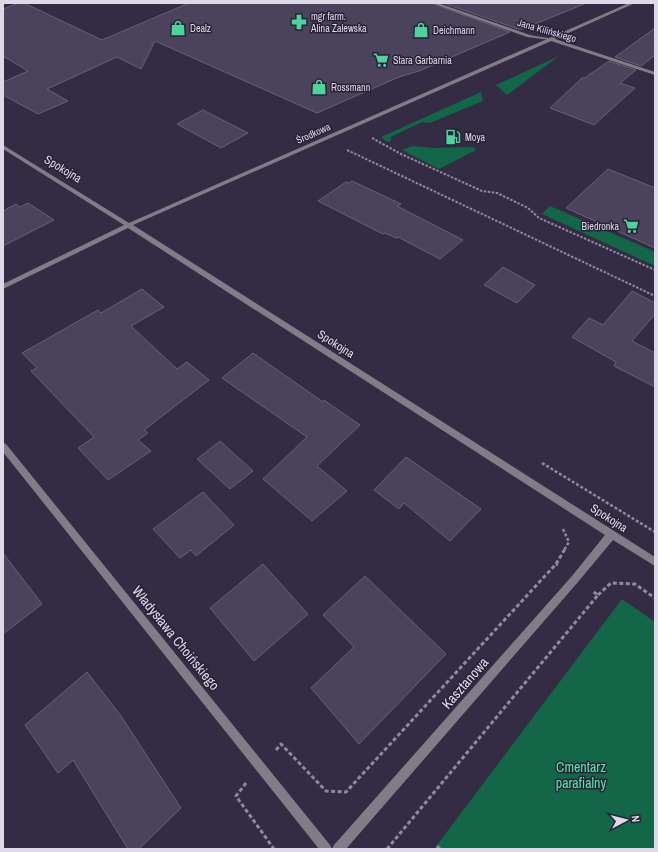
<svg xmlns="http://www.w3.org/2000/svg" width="658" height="852" font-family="'Archivo Narrow',sans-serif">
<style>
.green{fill:#136647}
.building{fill:#4b425c;stroke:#68607b}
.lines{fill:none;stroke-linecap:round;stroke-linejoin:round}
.path-far2{stroke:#908a9e;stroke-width:2;stroke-dasharray:2.5 1.5;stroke-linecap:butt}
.path-far1{stroke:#908a9e;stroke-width:2.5;stroke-dasharray:3 2;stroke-linecap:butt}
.path{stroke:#908a9e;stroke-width:3;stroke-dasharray:4 2.5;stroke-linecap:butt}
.lane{fill:#807d89;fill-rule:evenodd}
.street{fill:#807d89;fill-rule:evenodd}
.labels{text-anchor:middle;stroke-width:3;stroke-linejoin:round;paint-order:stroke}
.far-poi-label{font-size:10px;fill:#ded9e9;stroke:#2a2239;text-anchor:start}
.far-street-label{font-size:10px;fill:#ded9e9;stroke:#2a2239}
.street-label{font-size:12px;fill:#ded9e9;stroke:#2a2239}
.near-street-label{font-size:14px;fill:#ded9e9;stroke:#2a2239}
.near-park-label{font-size:14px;fill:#57e7aa;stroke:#2a2239}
</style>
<rect width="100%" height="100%" fill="#342c44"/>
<!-- green -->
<path class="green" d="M559,56L507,95L496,85Z
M481,92L483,101L430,123L422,122L391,137V141L387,142L381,137Z
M412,146L433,148L473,147L476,150L439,169L402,150Z
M550,206L655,252V266L542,214Z
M622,599L655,622V849H434Z"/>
<!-- building -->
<path class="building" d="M19,3H24L102,40L189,3H431L510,32L419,71L399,77L317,113L155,41L141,69L117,57L47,89L68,101L38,114L3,95V82L28,71L3,56V9Z
M443,3H584V4L523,29H518Z
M655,28V55L641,66L615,57Z
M609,61L636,70L620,83L635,88L594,125L550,108L582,78H585L591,73H592Z
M203,110L248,133L221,148L177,124Z
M608,169L655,188V248L566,208Z
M352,181L401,204L397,206L463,240L440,259L398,237L396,238L385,233L383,234L318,201L346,182L349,183Z
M28,203L54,220L3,246V211L16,204L20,207Z
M503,267L535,285L517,303L484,285Z
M142,289L164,307L131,326L177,369L187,362L209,380L144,430L148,433L138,440L151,451L108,480L78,448L94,437L31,371L37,368L22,353L98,310L101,313Z
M632,291L655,303V314L632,341L655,353V387L614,366L616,362L572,337L589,318L603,325Z
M253,353L323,402L324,400L360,425L317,466L347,491L312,521L263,479L307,437L222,378Z
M220,441L253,471L230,489L197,459Z
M406,457L481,509L450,541L404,503L399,509L374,490Z
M203,492L234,525L196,556L191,550L180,558L153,529Z
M3,553L42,604L3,634Z
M263,564L308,614L254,661L210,608Z
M365,576L446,654L359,744L311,688L354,647L323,615Z
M87,672L121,716L181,808L139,849H128L73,760L58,773L25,725Z"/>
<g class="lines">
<!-- path-far2 -->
<path class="path-far2" d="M372,138L401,154L482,191L497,193L528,208L539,218L655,270
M347,150L655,296"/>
<!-- path-far1 -->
<path class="path-far1" d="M542,463L655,532
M563,529L569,542L564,550"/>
<!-- path -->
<path class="path" d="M556,564L565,549
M598,595L611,583L635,584L655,598
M276,750L281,744L326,791L346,792L556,564L558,565
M246,783L236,796L274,849
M437,846L440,849
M387,849L598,595L592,591"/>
<!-- lane -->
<path class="lane" d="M432,3H438L530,35L553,39L551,40L527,37Z"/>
<!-- street -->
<path class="street" d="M629,3H635L555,39L655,72V75L551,41L133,225L655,557V566L613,540L578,582L346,849H332L334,845L572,576L605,535L128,228L3,289V284L124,225L3,149V145L129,223Z
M3,443L6,444L330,845L332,849H319L3,452Z"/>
</g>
<!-- icons -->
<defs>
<g id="pharmacy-bare" transform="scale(1.2)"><path d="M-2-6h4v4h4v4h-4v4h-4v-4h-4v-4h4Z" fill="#4cd49b" stroke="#2a2239" stroke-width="2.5" paint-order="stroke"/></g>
<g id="shop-bare" transform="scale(1.2)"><path d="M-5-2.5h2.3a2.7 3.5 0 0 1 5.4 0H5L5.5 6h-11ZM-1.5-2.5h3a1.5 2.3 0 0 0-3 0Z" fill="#4cd49b" stroke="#2a2239" stroke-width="2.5" paint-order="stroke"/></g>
<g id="supermarket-bare" transform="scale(1.2)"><path d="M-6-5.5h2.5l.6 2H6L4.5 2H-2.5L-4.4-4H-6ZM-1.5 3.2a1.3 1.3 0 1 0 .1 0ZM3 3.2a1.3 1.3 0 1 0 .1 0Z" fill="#4cd49b" stroke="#2a2239" stroke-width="2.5" paint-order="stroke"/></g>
<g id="fuel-bare" transform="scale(1.2)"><path d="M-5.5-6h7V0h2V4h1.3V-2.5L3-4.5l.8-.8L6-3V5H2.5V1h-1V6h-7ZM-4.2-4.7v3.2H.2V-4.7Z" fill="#4cd49b" stroke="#2a2239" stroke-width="2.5" paint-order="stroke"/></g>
</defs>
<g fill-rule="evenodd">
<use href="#pharmacy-bare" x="299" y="22"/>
<use href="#shop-bare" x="178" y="28"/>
<use href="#shop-bare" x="421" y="30"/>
<use href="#supermarket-bare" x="381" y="60"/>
<use href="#shop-bare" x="319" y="87"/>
<use href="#fuel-bare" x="453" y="137"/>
<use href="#supermarket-bare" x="631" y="226"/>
</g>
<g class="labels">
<!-- far-poi labels -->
<g class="far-poi-label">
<text x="311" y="20">mgr farm.<tspan x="311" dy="12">Alina Zalewska</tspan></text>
<text x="190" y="32">Dealz</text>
<text x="433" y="34">Deichmann</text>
<text x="393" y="64">Stara Garbarnia</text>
<text x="331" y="91">Rossmann</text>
<text x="465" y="141">Moya</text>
<text x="619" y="230" text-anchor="end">Biedronka</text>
</g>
<!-- far-street labels -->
<g class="far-street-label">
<text transform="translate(547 30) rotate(16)" y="4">Jana Kilińskiego</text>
<text transform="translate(313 133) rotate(-24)" y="4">Środkowa</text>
</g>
<!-- street labels -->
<g class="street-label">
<text transform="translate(63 169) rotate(31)" y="4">Spokojna</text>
<text transform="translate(336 344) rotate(33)" y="4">Spokojna</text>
<text transform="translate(609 518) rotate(33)" y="4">Spokojna</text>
</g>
<!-- near-street labels -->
<g class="near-street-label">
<text transform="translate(176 638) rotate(51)" y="5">Władysława Choińskiego</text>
<text transform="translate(465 683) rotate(-49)" y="5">Kasztanowa</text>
</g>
<!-- near-park labels -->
<g class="near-park-label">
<text x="581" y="772">Cmentarz<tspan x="581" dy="16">parafialny</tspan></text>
</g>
</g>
<!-- border -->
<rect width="658" height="852" fill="none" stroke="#ded9e9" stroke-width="8"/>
<!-- north arrow -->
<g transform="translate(626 820) rotate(83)" stroke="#2a2239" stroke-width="3" paint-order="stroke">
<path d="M0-3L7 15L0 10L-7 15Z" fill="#ded9e9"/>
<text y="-6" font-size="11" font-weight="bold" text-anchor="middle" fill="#ded9e9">N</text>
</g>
</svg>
